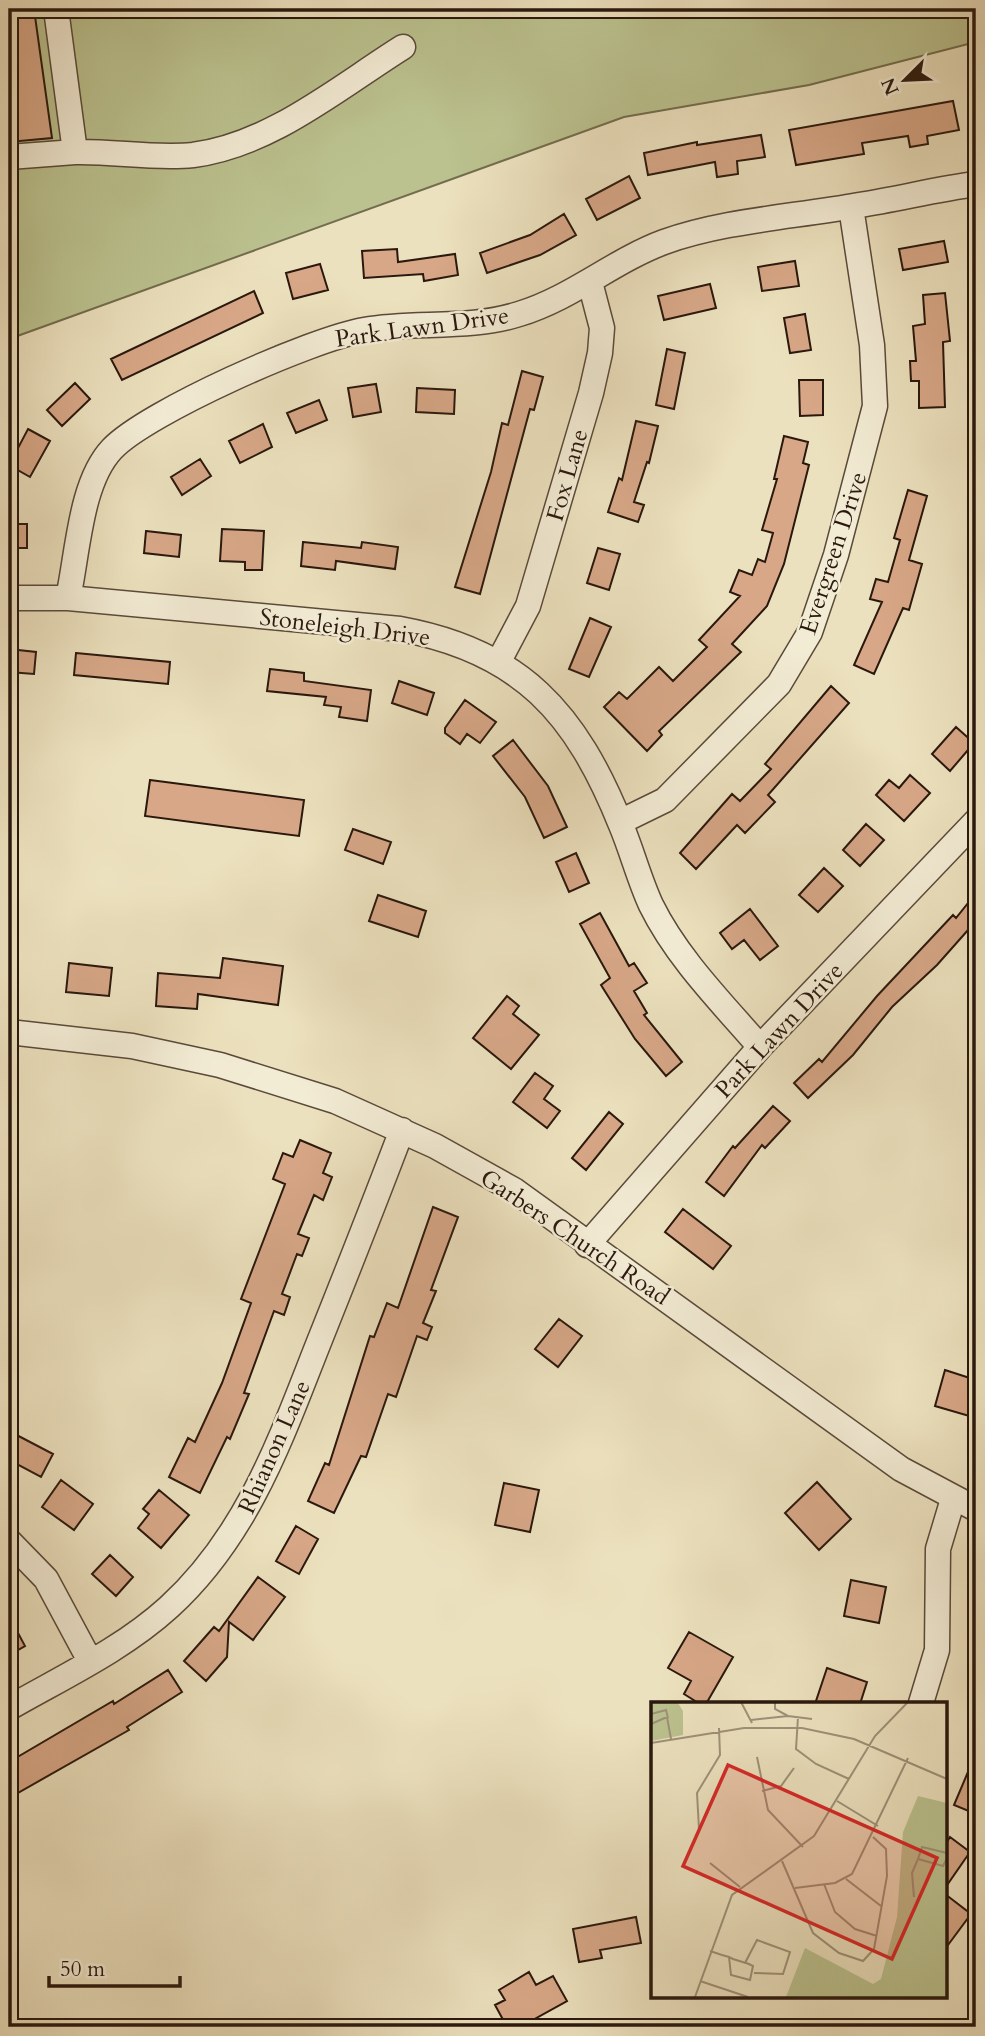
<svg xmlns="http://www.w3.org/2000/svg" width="985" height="2036" font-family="Cardo,serif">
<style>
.green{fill:#bbc28f;stroke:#726d4e;stroke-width:2}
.building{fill:#d7a787;stroke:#2a180e;stroke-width:2}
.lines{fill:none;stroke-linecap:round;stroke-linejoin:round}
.minor-casing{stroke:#5a4a3a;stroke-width:27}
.minor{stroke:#f3ecd5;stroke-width:24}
.labels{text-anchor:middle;stroke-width:5;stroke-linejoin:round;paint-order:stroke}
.street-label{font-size:24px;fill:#2a180e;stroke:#f3ecd5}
.inset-road{fill:none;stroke:#9e9178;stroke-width:2}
.view{fill:#d62828;fill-opacity:0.15;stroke:#d62828;stroke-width:3.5}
.inset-edge{fill:none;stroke:#2a180e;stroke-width:3.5}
</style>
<rect width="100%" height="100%" fill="#ece1be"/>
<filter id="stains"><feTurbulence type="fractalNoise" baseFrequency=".00286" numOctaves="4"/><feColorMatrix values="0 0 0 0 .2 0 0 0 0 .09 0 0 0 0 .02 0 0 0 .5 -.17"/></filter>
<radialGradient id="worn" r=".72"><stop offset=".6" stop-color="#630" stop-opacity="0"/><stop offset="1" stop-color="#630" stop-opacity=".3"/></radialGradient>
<!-- green -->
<path class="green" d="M9,9H976V42L809,85L624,117L9,339Z"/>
<!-- building -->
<path class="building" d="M9,9H34L52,138L9,142Z
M953,101L959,130L927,136L928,144L910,147L908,136L862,143L864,154L796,165L789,130Z
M761,135L765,157L737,161L738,174L717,177L715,162L648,175L644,153L697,142V145Z
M629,176L640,198L597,220L586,199Z
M564,214L576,235L540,255L487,273L480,253L530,235Z
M944,241L948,262L903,270L899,249Z
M397,249L398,262L455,254L458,275L424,281L423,274L364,278L362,251Z
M795,261L799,286L762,291L758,267Z
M320,264L328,290L293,299L286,273Z
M710,284L716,308L664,320L658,296Z
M254,291L263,313L122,380L111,359Z
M945,293L950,341L943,342L945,407L919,408V381H911L910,361H916L913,326L925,324L923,295Z
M805,314L811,350L790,353L784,318Z
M667,349L685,353L674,409L656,405Z
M522,371L543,377L534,410L530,409L480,594L455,587L491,472L502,423L508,425Z
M799,380H823V415L800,416Z
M75,383L90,399L62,426L47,410Z
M376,384L381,412L353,417L348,388Z
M417,388L455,390L454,414L416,412Z
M319,400L327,420L296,433L287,413Z
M636,421L658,426L649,463L647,462L634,502L644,505L638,522L608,512L619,478L622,480Z
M263,424L272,447L240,463L229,441Z
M28,429L50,441L30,477L9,465Z
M784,436L808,442L803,463L809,465L784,564L767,606L732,644L741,652L659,731L662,735L647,751L604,707L619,692L627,699L659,667L673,681L707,647L699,640L740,596L730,592L739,570L752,575L758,559L765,562L773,533L762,530L777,479H774Z
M200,459L211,476L182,495L171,477Z
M908,490L927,496L909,560L922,564L909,610L903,608L874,674L854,665L882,602L870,599L876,579L888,582L900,540L894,538Z
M9,524H27V548H9Z
M222,529L264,531L262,570H245V562L220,561Z
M146,531L181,535L179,557L144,553Z
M303,542L361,548L362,542L398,547L395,569L336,561L335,570L301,566Z
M598,548L620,554L609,590L587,583Z
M590,618L611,627L589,677L569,669Z
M9,649L36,652L34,674L9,672Z
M76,653L170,662L168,684L74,675Z
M270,669L304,673V681L371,690L367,721L339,717L341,707L324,705L326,697L267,691Z
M399,681L434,693L427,715L392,703Z
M831,686L849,703L768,795L775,802L745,833L737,825L696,869L680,853L732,794L740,801L771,769L765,764Z
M465,700L496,722L480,743L467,734L460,744L445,733V728Z
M956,727L974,743L950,771L932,754Z
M513,740L548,786L567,827L544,838L525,797L493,756Z
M910,775L930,793L904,821L876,795L889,780L899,788Z
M150,780L304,800L299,836L145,816Z
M866,824L884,840L860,866L843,850Z
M353,829L391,842L383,864L345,850Z
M576,853L589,883L569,892L556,862Z
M824,868L843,886L818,912L799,895Z
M976,893V921L937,965L892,1007L853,1055L808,1098L794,1083L819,1059L822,1062L877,996L953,915L956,918Z
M378,895L426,911L418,937L369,921Z
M750,909L778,946L760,960L744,940L732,949L720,933Z
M600,913L629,966L634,963L647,983L634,991L647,1013L644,1015L682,1062L666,1076L635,1039L601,985L610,978L580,924Z
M223,958L283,966L278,1005L198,994L197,1009L156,1006L158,973L220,978Z
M69,963L112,968L109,996L66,992Z
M507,996L519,1006L513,1014L539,1035L511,1069L473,1038Z
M535,1073L553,1086L544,1099L560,1111L547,1128L513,1102Z
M773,1106L790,1121L765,1148L762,1145L724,1196L706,1182L733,1146L735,1148Z
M609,1112L623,1124L586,1170L572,1158Z
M300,1140L331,1153L323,1173L332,1177L323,1200L314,1195L298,1234L309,1238L302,1256L297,1254L282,1294L290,1297L284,1315L274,1311L244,1393L249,1394L230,1439L227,1437L200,1493L169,1477L188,1438L195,1442L222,1383L251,1303L241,1299L285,1184L273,1179L283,1153L293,1157Z
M433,1207L458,1217L431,1290L436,1291L423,1323L432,1327L427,1340L417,1336L396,1397L388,1394L366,1457L361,1456L334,1513L308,1501L325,1463L329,1465L370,1336L374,1337L387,1303L398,1308Z
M683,1209L731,1246L713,1269L665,1232Z
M559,1319L582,1336L558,1367L535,1349Z
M945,1370L976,1380V1418L935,1406Z
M9,1431L53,1454L41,1477L9,1460Z
M61,1480L93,1504L74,1530L42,1507Z
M817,1482L851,1519L819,1550L785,1513Z
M504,1483L539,1490L530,1532L495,1525Z
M159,1490L189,1515L161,1548L138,1528L149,1514L143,1509Z
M296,1526L318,1539L299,1574L276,1561Z
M110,1555L133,1577L116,1596L92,1574Z
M258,1577L285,1597L253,1640L229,1622L227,1657L206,1681L184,1661L214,1627L219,1631Z
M851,1580L886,1587L879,1623L844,1616Z
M9,1616L25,1646L9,1655Z
M689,1632L733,1657L706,1704H700L684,1694L691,1681L668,1668Z
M827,1668L867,1682L860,1704H815Z
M168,1670L182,1692L127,1727L129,1730L9,1798V1762L113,1701L114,1704Z
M976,1753V1814L954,1805Z
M950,1837L970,1852L945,1888V1845Z
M945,1894L971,1914L945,1949Z
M636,1917L641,1943L600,1950L602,1958L579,1962L573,1929Z
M529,1972L536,1985L553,1976L567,2001L520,2027H507L495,2005L505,2000L499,1990Z"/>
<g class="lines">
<!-- minor casing -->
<g class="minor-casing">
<path id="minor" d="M56,9L75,152C114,151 154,159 193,155C271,145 339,87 403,47
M9,157L75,152
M9,598H68L400,629C521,651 576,713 621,825C632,851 639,879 651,905C677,958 722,1003 760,1047
M68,598C78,553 80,483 112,449C147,412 312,339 364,330C415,321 469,330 519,314C572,298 613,261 664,242C726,220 794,217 859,205C898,199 937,189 976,184
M499,661L528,606L591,393L600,353L602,328L590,282
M620,822L665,800L779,684L810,632L836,555L875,406L872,345L851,207
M9,1032L132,1046L220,1065L335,1101L435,1146L514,1190L901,1469L976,1509
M587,1245L760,1047L976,821
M9,1541L46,1579L90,1661
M921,1703L937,1650L938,1549L953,1499
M9,1708C63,1677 123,1649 169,1607C248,1535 281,1438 319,1342C347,1272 375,1201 402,1130"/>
</g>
<!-- minor -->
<use href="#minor" class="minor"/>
</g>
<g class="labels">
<!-- street labels -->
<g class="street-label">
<text transform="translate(422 327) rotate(-8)" y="8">Park Lawn Drive</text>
<text transform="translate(567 475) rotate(-74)" y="8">Fox Lane</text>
<text transform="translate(833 553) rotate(-72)" y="8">Evergreen Drive</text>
<text transform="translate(345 627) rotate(7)" y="8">Stoneleigh Drive</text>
<text transform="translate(779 1030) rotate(-47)" y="8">Park Lawn Drive</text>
<text transform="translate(575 1237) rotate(34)" y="8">Garbers Church Road</text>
<text transform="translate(274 1447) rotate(-66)" y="8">Rhianon Lane</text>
</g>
</g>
<!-- overview -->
<g transform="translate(651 1702)">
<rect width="296" height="296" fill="#ece1be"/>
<path d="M0,1H27L32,9V33L0,39ZM267,94L296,101V295H135L154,246L222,282L230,277L246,215L252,130Z" fill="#bbc28f"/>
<path class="inset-road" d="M90,0L101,21M124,0V7L137,14M0,12L15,8L17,16M147,15L145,47L165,62L198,77M100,18L137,14L161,17M0,22L16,15L20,37M0,41L93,26H151L203,37L296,77M106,55L117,108L152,145M111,89L130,84L143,66M186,99L227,124M48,127L46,91L69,53L68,26M267,157L271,145L296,151M131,159L162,231L188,251L212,259L223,247L236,174L235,147L222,135M59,161L89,185M195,177L230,204M173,182L184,210L204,227L226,234M144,186L184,181L201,172L257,56M263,195L261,171L267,157L292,164L296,156M59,249L71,253L78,255L82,257L98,262L102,264L99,278L80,273L78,255M94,261L106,238L139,250L132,272L103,271M49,279L97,295M44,295L81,193L163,134L224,34L257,0"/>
<path class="view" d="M77,63L286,156L241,257L32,164Z"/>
<rect width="296" height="296" class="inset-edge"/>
</g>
<!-- margin -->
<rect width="985" height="2036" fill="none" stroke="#ece1be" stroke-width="35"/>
<rect x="10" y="10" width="964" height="2015" fill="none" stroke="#2a180e" stroke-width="3.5"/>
<rect x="18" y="18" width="950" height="2001" fill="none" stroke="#2a180e" stroke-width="2"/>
<!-- north arrow -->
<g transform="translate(905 80) rotate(246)" stroke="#f3ecd5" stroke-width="5" paint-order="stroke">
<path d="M0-5L12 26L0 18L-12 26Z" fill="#2a180e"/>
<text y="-10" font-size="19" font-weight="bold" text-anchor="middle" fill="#2a180e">N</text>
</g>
<!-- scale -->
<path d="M49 1976v10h131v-10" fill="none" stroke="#2a180e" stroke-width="3.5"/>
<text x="60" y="1976" font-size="21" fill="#2a180e" stroke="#f3ecd5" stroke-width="5" paint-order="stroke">50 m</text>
<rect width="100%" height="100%" filter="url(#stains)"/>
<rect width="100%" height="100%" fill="url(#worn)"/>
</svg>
